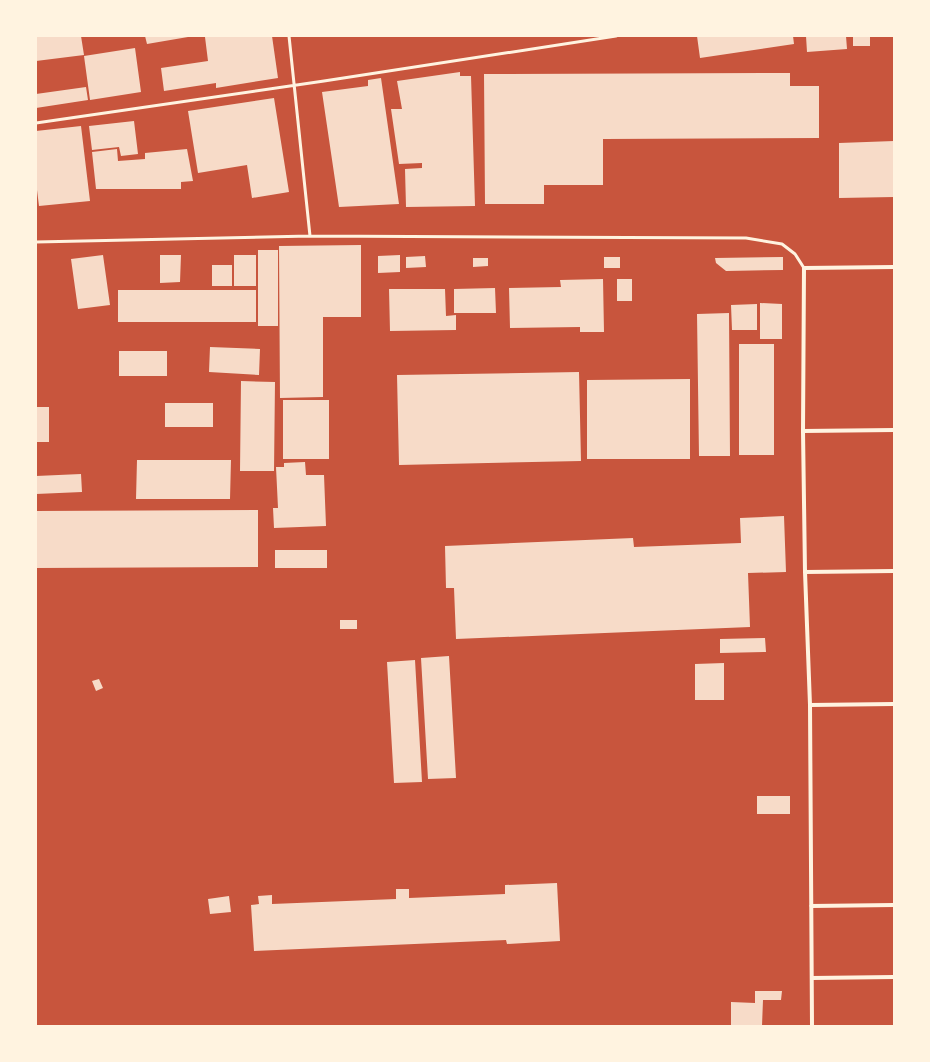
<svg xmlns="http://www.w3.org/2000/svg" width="930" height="1062" font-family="Spectral,serif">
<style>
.building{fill:#f7dbc8}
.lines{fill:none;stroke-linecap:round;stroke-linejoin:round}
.service{stroke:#fff3e0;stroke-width:3}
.minor{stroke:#fff3e0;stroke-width:4}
</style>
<rect width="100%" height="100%" fill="#c8553d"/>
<!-- building -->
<path class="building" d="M36,36H81L84,55L36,61Z
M145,36H188V37L147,44Z
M210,36H272L278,78L216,88V83L164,91L161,68L208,61L205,37Z
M697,36H793L794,44L700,58Z
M806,36H846L847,49L807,52Z
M853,36H870V46H853Z
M135,48L141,92L90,100L84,56Z
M460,72V76H471L475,206L406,207L405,169L422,168V163L399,164L391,109H402L397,81Z
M790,73V86H819V138L603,139V185H544V204H485L484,74Z
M381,78L399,204L339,207L322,92L368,86V80Z
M86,87L88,100L36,108V94Z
M274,98L289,192L252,198L247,165L198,173L188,111Z
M134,121L138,154L121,156L119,147L92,150L89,126Z
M81,126L90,201L39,206L36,182V131Z
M894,141V197L839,198V143Z
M117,149L118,161L145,159V153L187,149L193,181L181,182V189H96L92,152Z
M361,245V317H323V397L280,398L279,246Z
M258,250H278V326H258Z
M103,255L110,305L78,309L71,259Z
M160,255H181L180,282L160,283Z
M234,255H256V286H234Z
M400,255V272L378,273V256Z
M425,256L426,267L406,268V257Z
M604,257H620V268H604Z
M783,257V270L726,271L716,263L715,258Z
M473,258H488V266L473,267Z
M212,265H232V286H212Z
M603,279L604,332H580V327L510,328L509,288L561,287L560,280Z
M617,279H632V301H617Z
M495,288L496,313H454V289Z
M389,289H445L446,316L456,315V330L390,331Z
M118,290H256V322H118Z
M760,303L782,304V339H760Z
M757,304V330H732L731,305Z
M729,313L730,456H699L697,314Z
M739,344H774V455H739Z
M210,347L260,349L259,375L209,372Z
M119,351H167V376H119Z
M579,372L581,461L399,465L397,375Z
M690,379V459H587V380Z
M241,381L275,382L274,471H240Z
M283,400H329V459H283Z
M165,403H213V427H165Z
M36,407H49V442H36Z
M137,460H231L230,499H136Z
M305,462L306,475H324L326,526L274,528L273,508H278L276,467H284V463Z
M81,474L82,492L36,494V476Z
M258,510V567L36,568V511Z
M784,516L786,572L748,573L750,627L456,639L454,588H446L445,546L633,538L634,547L741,543L740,518Z
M275,550H327V568H275Z
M340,620H357V629H340Z
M765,638L766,652L720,653V639Z
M449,656L456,778L428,779L421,658Z
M415,660L422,782L394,783L387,662Z
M724,663V700H695V664Z
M99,679L103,688L96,691L92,681Z
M757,796H790V814H757Z
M557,883L560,941L507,944L506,940L254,951L251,905L259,904L258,896L272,895V904L396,899V889H409V898L505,894V885Z
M229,896L231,912L210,914L208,899Z
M755,991H782L781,1000H763L762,1026H731V1002L755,1003Z"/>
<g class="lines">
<!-- service -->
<path class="service" d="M289,36L310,236
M36,123L324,81L616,36
M36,242L310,236L746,238L782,244L795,254L804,268"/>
<!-- minor -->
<path class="minor" d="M803,431L894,430
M805,572L894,571
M810,705L894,704
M811,906L894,905
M812,978L894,977
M812,1026L810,705L805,572L803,431L804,268L894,267"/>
</g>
<!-- border -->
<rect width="930" height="1062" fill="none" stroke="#fff3e0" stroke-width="74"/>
</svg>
